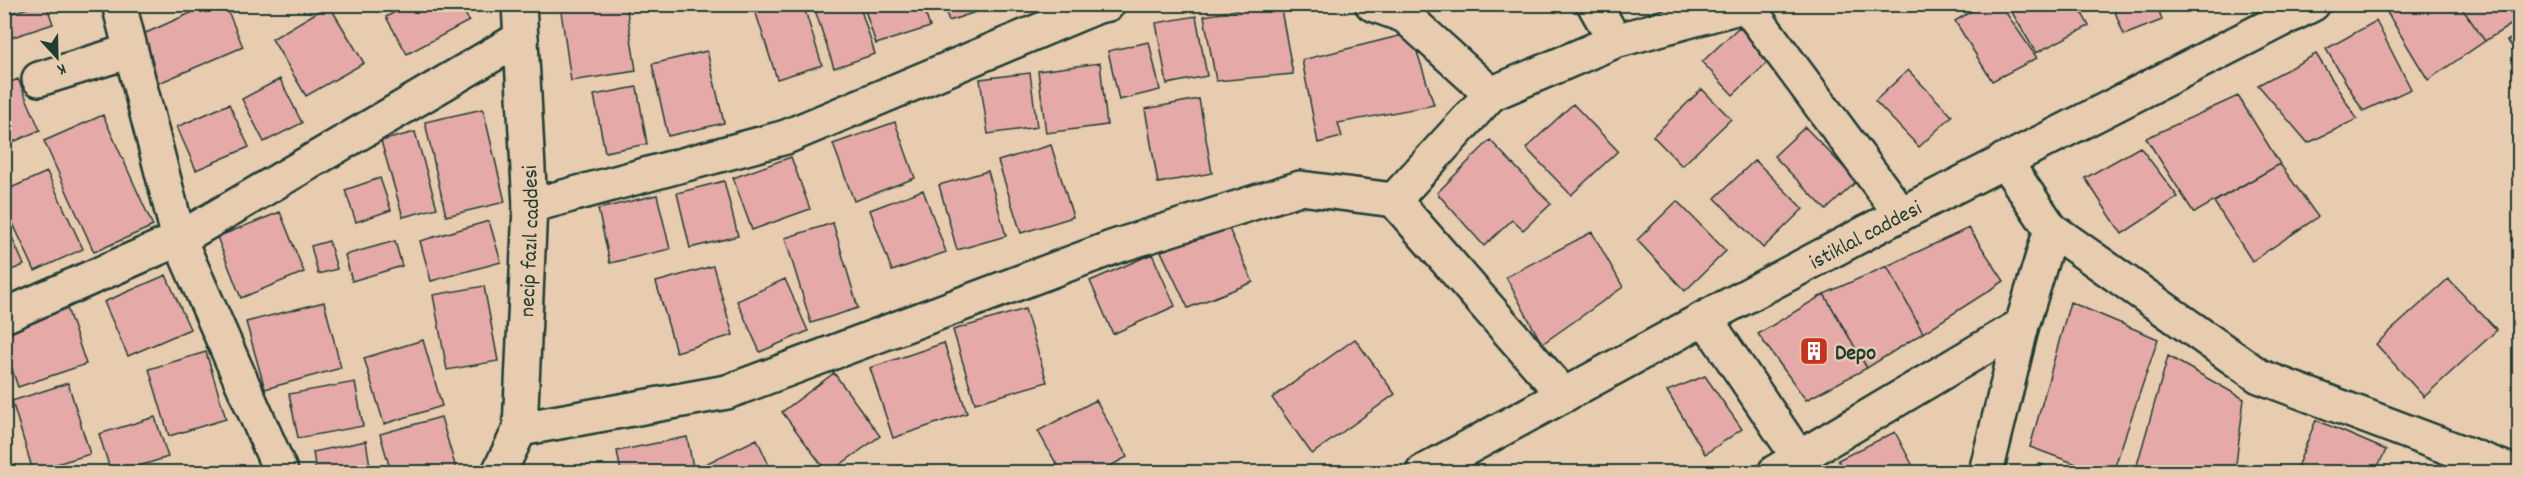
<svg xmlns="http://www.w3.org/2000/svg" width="2524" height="477" font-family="Dekko,sans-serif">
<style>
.building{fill:#e5aaa7;stroke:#1f3d34;stroke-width:1.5}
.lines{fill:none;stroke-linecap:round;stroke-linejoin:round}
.minor-casing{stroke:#1f3d34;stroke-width:38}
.tertiary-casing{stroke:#1f3d34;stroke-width:38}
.secondary-casing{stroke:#1f3d34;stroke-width:38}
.minor{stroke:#e8ccaf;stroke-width:33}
.tertiary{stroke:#e8ccaf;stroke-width:33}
.secondary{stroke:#e8ccaf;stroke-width:33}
.labels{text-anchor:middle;stroke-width:4.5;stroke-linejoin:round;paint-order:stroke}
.street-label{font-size:22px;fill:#1f3d34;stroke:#e8ccaf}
.poi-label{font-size:22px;font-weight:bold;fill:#1f3d34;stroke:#e8ccaf;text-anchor:start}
</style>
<rect width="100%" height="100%" fill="#e8ccaf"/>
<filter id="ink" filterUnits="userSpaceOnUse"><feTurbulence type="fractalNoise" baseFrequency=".0167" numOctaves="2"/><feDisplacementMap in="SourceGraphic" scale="12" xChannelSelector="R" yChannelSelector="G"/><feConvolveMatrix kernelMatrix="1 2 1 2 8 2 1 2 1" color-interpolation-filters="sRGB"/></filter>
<g filter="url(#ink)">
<!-- building -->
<path class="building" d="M39,4H46L53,24L4,40V16Z
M211,4H225L243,47L159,83L139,36Z
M409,4H460L469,21L407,54L386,17Z
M560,4H626L636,71L571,81Z
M753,4H803L822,65L777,79Z
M813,4H859L875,54L834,68Z
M863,4H922L930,27L876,44Z
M943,4H992L993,6L949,21Z
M1268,4H1280L1293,74L1216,81L1204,16Z
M1983,4H2000L2037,58L1992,81L1955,21Z
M2007,4H2077L2089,26L2036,53Z
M2112,4H2157L2162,20L2124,35Z
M2396,4H2459L2485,41L2428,80L2385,9Z
M2459,4H2520V19L2485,41Z
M329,5L364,63L306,96L272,39Z
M1196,16L1207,76L1167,84L1156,23Z
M2376,21L2411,89L2363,111L2326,49Z
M1739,27L1770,60L1733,95L1702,62Z
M1411,33L1434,105L1338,123L1342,137L1318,143L1302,60Z
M2520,34V54L2507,41Z
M1149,42L1160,90L1119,100L1108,51Z
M707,51L724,123L668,136L652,64Z
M2316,54L2357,119L2308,143L2258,85Z
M1100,63L1107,125L1046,133L1038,71Z
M1908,70L1952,116L1919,147L1875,101Z
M1030,73L1037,127L988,134L980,79Z
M18,79L40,130L4,146V85Z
M280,79L302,123L264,142L242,99Z
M637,87L647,144L605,152L594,95Z
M1702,89L1731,119L1682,166L1653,136Z
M2238,96L2280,164L2194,213L2146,138Z
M1199,99L1212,173L1158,183L1145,109Z
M229,104L249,147L196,170L177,127Z
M1573,104L1618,151L1571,195L1526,148Z
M483,109L505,202L446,216L425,122Z
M103,115L153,226L94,252L44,141Z
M895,122L915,178L854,201L833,144Z
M1805,127L1857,181L1826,210L1774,156Z
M415,132L437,208L403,217L381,141Z
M1490,140L1551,204L1523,230L1512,220L1484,246L1437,193Z
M1051,145L1073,217L1021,233L998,161Z
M2140,147L2178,197L2122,234L2085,178Z
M791,157L810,209L752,230L733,178Z
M1755,160L1803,209L1763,248L1715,198Z
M2280,164L2318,217L2252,261L2214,202Z
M988,171L1006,236L957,250L939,185Z
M47,172L83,249L35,271L4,204V191Z
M380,178L391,210L356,222L345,190Z
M724,181L738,236L690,248L677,193Z
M923,190L946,252L892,271L870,210Z
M657,195L670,249L610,263L598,209Z
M1677,201L1726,251L1685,291L1637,240Z
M280,212L304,272L241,298L217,237Z
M4,219L24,265L4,273Z
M1225,220L1253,282L1188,308L1157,243Z
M489,221L501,262L431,281L420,241Z
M833,223L858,308L811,323L785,238Z
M1969,228L2004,281L1923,333L1887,266Z
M1592,232L1623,287L1542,344L1506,277Z
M329,241L337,269L318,274L311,246Z
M395,241L402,266L352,281L345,255Z
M1152,254L1175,306L1113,334L1090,281Z
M713,266L733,335L676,352L656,282Z
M1887,266L1923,333L1867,368L1824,294Z
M166,275L190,329L128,356L104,302Z
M785,279L808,331L760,352L737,301Z
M2448,279L2497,330L2424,397L2376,344Z
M484,286L498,361L447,370L433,295Z
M1824,294L1867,368L1806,400L1758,334Z
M324,302L341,368L265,389L246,322Z
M2070,302L2158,339L2113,472H2098L2030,447Z
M66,305L86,364L18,387L4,345V326Z
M1025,309L1047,382L975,403L953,330Z
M1355,339L1395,394L1312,454L1272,398Z
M423,340L442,406L384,424L364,358Z
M944,343L967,413L893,438L870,368Z
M206,352L226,419L169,436L149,369Z
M2168,356L2244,399L2235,472H2135Z
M834,373L880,436L830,472H827L782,412Z
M1705,376L1742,429L1705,454L1667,391Z
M355,382L363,426L298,438L289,394Z
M68,383L90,454L33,471L12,401Z
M1096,400L1127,457L1099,472H1061L1038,431Z
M155,417L168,457L120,472H111L99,434Z
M441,417L457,472H391L380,434Z
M2316,420L2386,450L2375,472H2295Z
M1895,432L1916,472H1845L1838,460Z
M687,437L694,472H621L617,451Z
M757,439L772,472H709L705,464Z
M366,441L371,472H316L313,452Z
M2038,463L2059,472H2035Z
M249,465L252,472H228Z"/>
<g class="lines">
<!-- minor casing -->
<g class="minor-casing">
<path id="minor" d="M119,4L179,239L281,472
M1372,4L1405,16L1491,94
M1594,4L1615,41
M1747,6L1901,214
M39,79L130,51
M2004,160L2051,229L2259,376L2514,472
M1394,200L1491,94L1615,41L1750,4
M530,206L786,137L1098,6L1108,4
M4,316L179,239L521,38
M1705,318L1799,458
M520,429L727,392L1114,247L1300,188L1394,200L1564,395
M1775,472L2022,325
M1986,472L2022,325L2051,229"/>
</g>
<!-- tertiary casing -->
<g class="tertiary-casing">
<g id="tertiary">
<path id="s1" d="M499,472L520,429L530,206L519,4"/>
</g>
</g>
<!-- secondary casing -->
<g class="secondary-casing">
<g id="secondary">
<path id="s2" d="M1423,472L1705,318L1901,214L2313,4"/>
</g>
</g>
<!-- minor -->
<use href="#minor" class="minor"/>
<!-- tertiary -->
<use href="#tertiary" class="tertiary"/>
<!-- secondary -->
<use href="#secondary" class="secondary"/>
</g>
</g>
<!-- icons -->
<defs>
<g id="building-square" transform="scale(1.5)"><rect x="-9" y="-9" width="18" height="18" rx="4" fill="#c8321e" stroke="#e8ccaf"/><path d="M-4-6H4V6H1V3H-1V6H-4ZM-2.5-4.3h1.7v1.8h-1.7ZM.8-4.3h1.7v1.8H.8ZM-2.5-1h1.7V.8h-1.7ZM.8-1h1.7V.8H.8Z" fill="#fff"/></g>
</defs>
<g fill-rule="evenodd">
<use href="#building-square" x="1814" y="351"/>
</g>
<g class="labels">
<!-- street labels -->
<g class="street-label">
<text dy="8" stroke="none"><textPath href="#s2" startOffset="502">istiklal caddesi</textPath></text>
<text dy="8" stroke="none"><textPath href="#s1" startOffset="236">necip fazıl caddesi</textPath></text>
</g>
<!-- poi labels -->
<g class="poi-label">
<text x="1835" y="359">Depo</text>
</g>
</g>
<!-- margin -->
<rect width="2524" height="477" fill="none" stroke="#e8ccaf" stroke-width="24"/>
<rect x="12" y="12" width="2500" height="453" fill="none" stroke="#1f3d34" stroke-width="2" filter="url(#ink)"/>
<!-- north arrow -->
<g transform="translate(57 57) rotate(158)" stroke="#e8ccaf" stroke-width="4.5" paint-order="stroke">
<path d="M0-4.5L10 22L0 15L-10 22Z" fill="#1f3d34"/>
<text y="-9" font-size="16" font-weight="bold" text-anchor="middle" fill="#1f3d34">K</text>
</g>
</svg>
